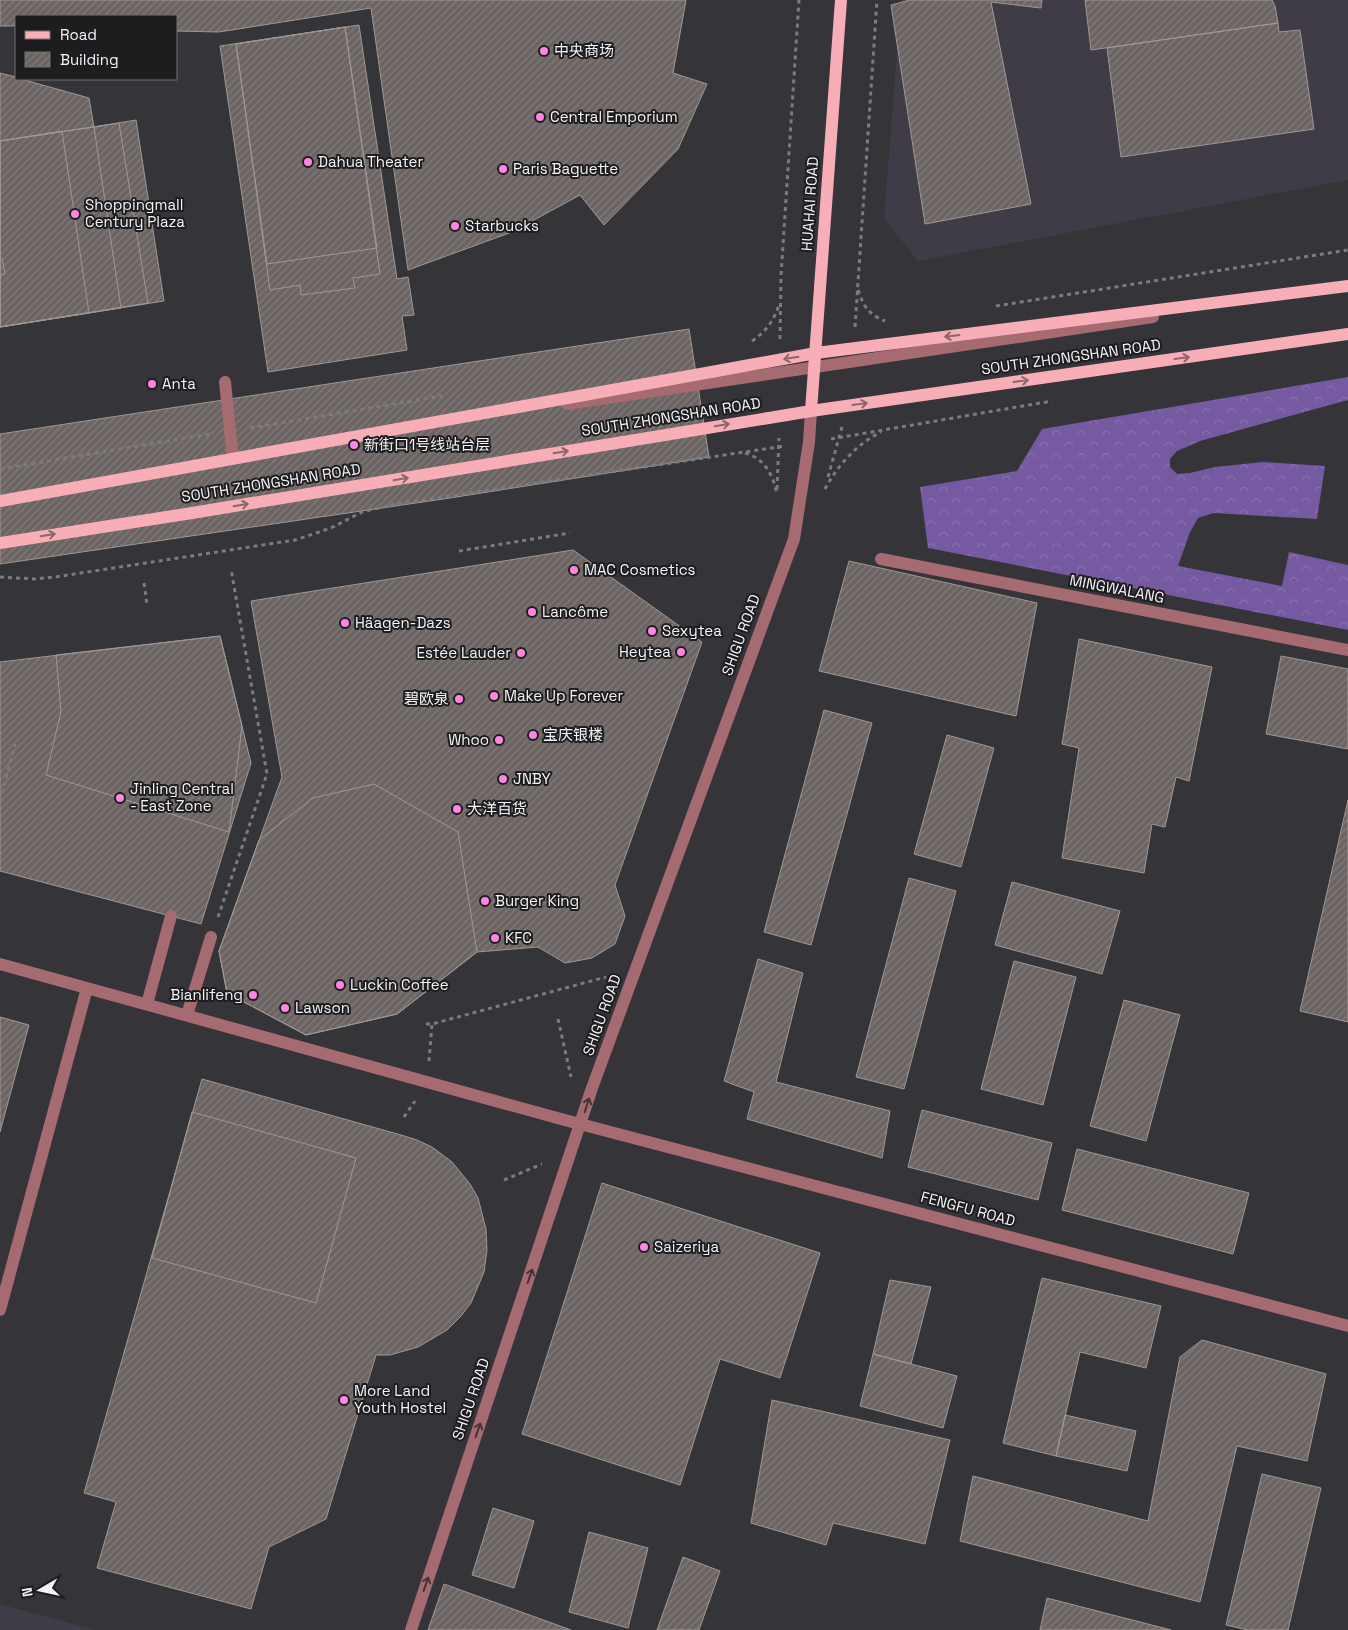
<svg xmlns="http://www.w3.org/2000/svg" width="1348" height="1630" font-family="'Space Grotesk','Noto Sans SC',sans-serif">
<style>
.built{fill:#3f3b47}
.forest{fill:url(#forest-crowns)}
.building{fill:url(#building-hatch);stroke:#a09896}
.lines{fill:none;stroke-linecap:round;stroke-linejoin:round}
.path{stroke:#7c7b80;stroke-width:3;stroke-dasharray:4 4;stroke-linecap:butt}
.minor{stroke:#a66a71;stroke-width:12}
.major{stroke:#f8aeb6;stroke-width:12}
.oneway{stroke:#8a656a}
.oneway2{stroke:#463337}
.poi-dot{fill:#fd86e2;stroke:#1d1c1e;stroke-width:2}
.labels{text-anchor:middle;stroke-width:4;stroke-linejoin:round;paint-order:stroke}
.poi-label{font-size:15px;fill:#f5f4f8;stroke:#1d1c1e;text-anchor:start}
.street-label{font-size:15px;fill:#f5f4f8;stroke:#1d1c1e}
</style>
<defs>
<pattern id="forest-crowns" width="20" height="18" patternUnits="userSpaceOnUse" patternTransform="scale(1.25)"><rect width="20" height="18" fill="#7559a1"/><path d="M2 6a3 3 0 1 1 6 0M12 15a3 3 0 1 1 6 0" fill="none" stroke="#8971af"/></pattern>
<pattern id="building-hatch" width="6" height="6" patternUnits="userSpaceOnUse" patternTransform="scale(1.25)"><rect width="6" height="6" fill="#6b6462"/><path d="M-1 1l2-2M0 6l6-6M5 7l2-2" fill="none" stroke="#817b79"/></pattern>
</defs>
<rect width="100%" height="100%" fill="#353439"/>
<!-- built -->
<path class="built" d="M901,0H1348V180L918,261L884,218Z
M0,1604L96,1630H0Z"/>
<!-- forest -->
<path class="forest" d="M1348,377V400L1200,441L1177,451L1170,459V467L1177,474L1190,473L1215,467L1263,462L1325,466L1317,519L1214,513L1198,518L1190,532L1178,566L1282,586L1289,552L1348,565V630L928,548L920,487L1017,471L1042,429Z"/>
<!-- building -->
<path class="building" d="M0,0H686L673,73L707,84L678,149L604,225L580,195L512,232L408,270L371,8L219,32L176,31V16H16V26H0Z
M910,0H1042L1041,8L991,2L1031,204L925,224L891,5Z
M1085,0H1272L1275,6L1278,23L1091,50Z
M1278,23L1279,32L1300,30L1314,129L1121,157L1107,48Z
M359,25L397,279L408,277L414,315L402,316L407,350L268,372L220,46Z
M345,27L380,274L353,278L355,288L301,295L300,285L270,290L236,44Z
M345,27L377,248L267,264L236,44Z
M0,73L16,77V79H21L89,98L94,127L136,120L164,301L0,327Z
M119,123L148,303L0,327V141Z
M94,127L121,308L0,327V141Z
M62,131L89,313L0,327V141Z
M0,258H2L5,274L0,275Z
M689,329L709,457L450,498L0,564V434Z
M573,550L702,642L615,885L625,916L615,944L592,958L565,963L538,947L477,952L397,1014L306,1035L227,993L219,951L282,777L251,601Z
M849,561L1037,603L1016,716L819,671Z
M220,636L251,763L201,924L0,871V662Z
M220,636L242,726L229,832L46,775L61,712L56,655Z
M1079,639L1212,667L1189,781L1176,777L1165,827L1152,824L1144,873L1062,858L1079,748L1062,744Z
M1281,656L1348,669V749L1266,734Z
M824,710L872,723L811,945L764,932Z
M947,735L994,748L961,867L914,854Z
M374,784L458,832L477,952L397,1014L306,1035L227,993L219,951L259,840L313,798Z
M1348,800V1022L1300,1011Z
M909,878L956,891L904,1089L856,1077Z
M1012,882L1120,911L1102,974L995,945Z
M758,959L803,973L776,1082L890,1111L882,1158L747,1119L754,1092L724,1081Z
M1014,961L1076,977L1043,1105L981,1089Z
M1124,1000L1180,1015L1146,1141L1090,1126Z
M0,1017L29,1025L0,1132Z
M202,1079L401,1135L417,1140L432,1147L452,1162L470,1184L478,1198L486,1229L487,1250L484,1272L471,1303L461,1316L447,1330L418,1347L390,1355H376L326,1519L269,1547L251,1609L97,1568L116,1502L84,1493Z
M922,1110L1052,1143L1038,1200L908,1167Z
M192,1112L356,1158L316,1303L152,1258Z
M1077,1149L1249,1193L1233,1254L1062,1210Z
M602,1183L820,1253L780,1378L720,1359L680,1485L522,1434Z
M1042,1278L1161,1306L1146,1368L1080,1352L1056,1456L1003,1443Z
M890,1280L931,1287L911,1364L873,1354Z
M1202,1340L1326,1374L1307,1461L1237,1446L1200,1602L960,1541L973,1476L1148,1521L1180,1357Z
M873,1354L957,1376L943,1428L860,1406Z
M772,1400L950,1440L925,1544L833,1523L826,1545L751,1523Z
M1065,1415L1136,1431L1127,1471L1056,1456Z
M1262,1474L1321,1488L1288,1630H1248L1226,1625Z
M493,1508L534,1521L514,1588L472,1575Z
M589,1532L648,1548L628,1628L569,1612Z
M683,1557L720,1571L699,1630H657Z
M444,1584L571,1630H428Z
M1047,1598L1171,1630H1040Z"/>
<g class="lines">
<!-- path -->
<path class="path" d="M858,290C864,307 868,314 885,321
M996,306L1348,250
M855,327L877,0
M780,339L781,276L799,0
M752,341C766,332 774,320 779,305
M250,428L442,396
M831,439L1052,401
M745,453C765,458 774,477 777,495
M0,469L210,434
M828,477L842,427
M777,489L779,438
M825,489C837,466 858,443 881,432
M459,551L570,533
M0,577L35,579L55,577L295,540L331,528L362,512L395,504L785,446
M144,583L147,605
M0,801L15,744
M218,917L267,774L231,569
M558,1019L571,1077
M426,1024H432L606,977
M429,1061L432,1024
M404,1117L415,1101
M504,1180L542,1164"/>
<!-- minor -->
<path class="minor" d="M225,382L233,459
M567,404L1153,317
M881,559L1348,650
M0,964L561,1119L1348,1326
M147,1004L171,916
M187,1015L211,937
M0,1310L87,988
M411,1630L592,1088L794,539L809,442L811,411"/>
<!-- major -->
<path class="major" d="M811,411L841,0
M0,501L816,353L1348,286
M0,543L192,513L811,411L1348,334"/>
</g>
<!-- one-way arrows -->
<defs><path id="oneway-shaft" d="M-6 0H5M1.5-3L5.5 0L1.5 3" fill="none" stroke-width="1.6" stroke-linecap="round" stroke-linejoin="round" transform="scale(1.25)"/></defs>
<g class="oneway">
<use href="#oneway-shaft" transform="translate(952 336) rotate(173)"/>
<use href="#oneway-shaft" transform="translate(791 358) rotate(170)"/>
<use href="#oneway-shaft" transform="translate(1182 358) rotate(-8)"/>
<use href="#oneway-shaft" transform="translate(1021 381) rotate(-8)"/>
<use href="#oneway-shaft" transform="translate(860 404) rotate(-8)"/>
<use href="#oneway-shaft" transform="translate(722 425) rotate(-9)"/>
<use href="#oneway-shaft" transform="translate(561 452) rotate(-9)"/>
<use href="#oneway-shaft" transform="translate(401 479) rotate(-9)"/>
<use href="#oneway-shaft" transform="translate(241 505) rotate(-9)"/>
<use href="#oneway-shaft" transform="translate(48 535) rotate(-9)"/>
</g>
<g class="oneway2">
<use href="#oneway-shaft" transform="translate(587 1105) rotate(-72)"/>
<use href="#oneway-shaft" transform="translate(530 1276) rotate(-71)"/>
<use href="#oneway-shaft" transform="translate(478 1430) rotate(-71)"/>
<use href="#oneway-shaft" transform="translate(426 1584) rotate(-71)"/>
</g>
<!-- markers -->
<g class="poi-dot">
<circle cx="544" cy="51" r="5"/>
<circle cx="540" cy="117" r="5"/>
<circle cx="308" cy="162" r="5"/>
<circle cx="503" cy="169" r="5"/>
<circle cx="75" cy="214" r="5"/>
<circle cx="455" cy="226" r="5"/>
<circle cx="152" cy="384" r="5"/>
<circle cx="354" cy="445" r="5"/>
<circle cx="574" cy="570" r="5"/>
<circle cx="532" cy="612" r="5"/>
<circle cx="345" cy="623" r="5"/>
<circle cx="652" cy="631" r="5"/>
<circle cx="681" cy="652" r="5"/>
<circle cx="521" cy="653" r="5"/>
<circle cx="494" cy="696" r="5"/>
<circle cx="459" cy="699" r="5"/>
<circle cx="533" cy="735" r="5"/>
<circle cx="499" cy="740" r="5"/>
<circle cx="503" cy="779" r="5"/>
<circle cx="120" cy="798" r="5"/>
<circle cx="457" cy="809" r="5"/>
<circle cx="485" cy="901" r="5"/>
<circle cx="495" cy="938" r="5"/>
<circle cx="340" cy="985" r="5"/>
<circle cx="253" cy="995" r="5"/>
<circle cx="285" cy="1008" r="5"/>
<circle cx="644" cy="1247" r="5"/>
<circle cx="344" cy="1400" r="5"/>
</g>
<g class="labels">
<!-- poi labels -->
<g class="poi-label">
<text x="554" y="56">中央商场</text>
<text x="550" y="122">Central Emporium</text>
<text x="318" y="167">Dahua Theater</text>
<text x="513" y="174">Paris Baguette</text>
<text x="85" y="210">Shoppingmall<tspan x="85" dy="17">Century Plaza</tspan></text>
<text x="465" y="231">Starbucks</text>
<text x="162" y="389">Anta</text>
<text x="364" y="450">新街口1号线站台层</text>
<text x="584" y="575">MAC Cosmetics</text>
<text x="542" y="617">Lancôme</text>
<text x="355" y="628">Häagen-Dazs</text>
<text x="662" y="636">Sexytea</text>
<text x="671" y="657" text-anchor="end">Heytea</text>
<text x="511" y="658" text-anchor="end">Estée Lauder</text>
<text x="504" y="701">Make Up Forever</text>
<text x="449" y="704" text-anchor="end">碧欧泉</text>
<text x="543" y="740">宝庆银楼</text>
<text x="489" y="745" text-anchor="end">Whoo</text>
<text x="513" y="784">JNBY</text>
<text x="130" y="794">Jinling Central<tspan x="130" dy="17">- East Zone</tspan></text>
<text x="467" y="814">大洋百货</text>
<text x="495" y="906">Burger King</text>
<text x="505" y="943">KFC</text>
<text x="350" y="990">Luckin Coffee</text>
<text x="243" y="1000" text-anchor="end">Bianlifeng</text>
<text x="295" y="1013">Lawson</text>
<text x="654" y="1252">Saizeriya</text>
<text x="354" y="1396">More Land<tspan x="354" dy="17">Youth Hostel</tspan></text>
</g>
<!-- street labels -->
<g class="street-label">
<text transform="translate(810 204) rotate(-86)" y="5">HUAHAI ROAD</text>
<text transform="translate(1071 357) rotate(-8)" y="5">SOUTH ZHONGSHAN ROAD</text>
<text transform="translate(671 417) rotate(-9)" y="5">SOUTH ZHONGSHAN ROAD</text>
<text transform="translate(271 483) rotate(-9)" y="5">SOUTH ZHONGSHAN ROAD</text>
<text transform="translate(1117 589) rotate(11)" y="5">MINGWALANG</text>
<text transform="translate(741 635) rotate(-70)" y="5">SHIGU ROAD</text>
<text transform="translate(602 1015) rotate(-70)" y="5">SHIGU ROAD</text>
<text transform="translate(968 1209) rotate(15)" y="5">FENGFU ROAD</text>
<text transform="translate(471 1399) rotate(-71)" y="5">SHIGU ROAD</text>
</g>
</g>
<!-- legend -->
<rect x="15" y="15" width="162" height="65" fill="#1d1c1e" stroke="#737275"/>
<rect x="25" y="31" width="25" height="8" fill="#f8aeb6" stroke="#737275"/>
<text x="60" y="40" font-size="15" fill="#f5f4f8">Road</text>
<rect x="25" y="52" width="25" height="15" fill="url(#building-hatch)" stroke="#737275"/>
<text x="60" y="65" font-size="15" fill="#f5f4f8">Building</text>
<!-- north arrow -->
<g transform="translate(40 1590) rotate(261)" stroke="#1d1c1e" stroke-width="4" paint-order="stroke">
<path d="M0-4L9 19L0 12L-9 19Z" fill="#f5f4f8"/>
<text y="-8" font-size="14" font-weight="bold" text-anchor="middle" fill="#f5f4f8">N</text>
</g>
</svg>
